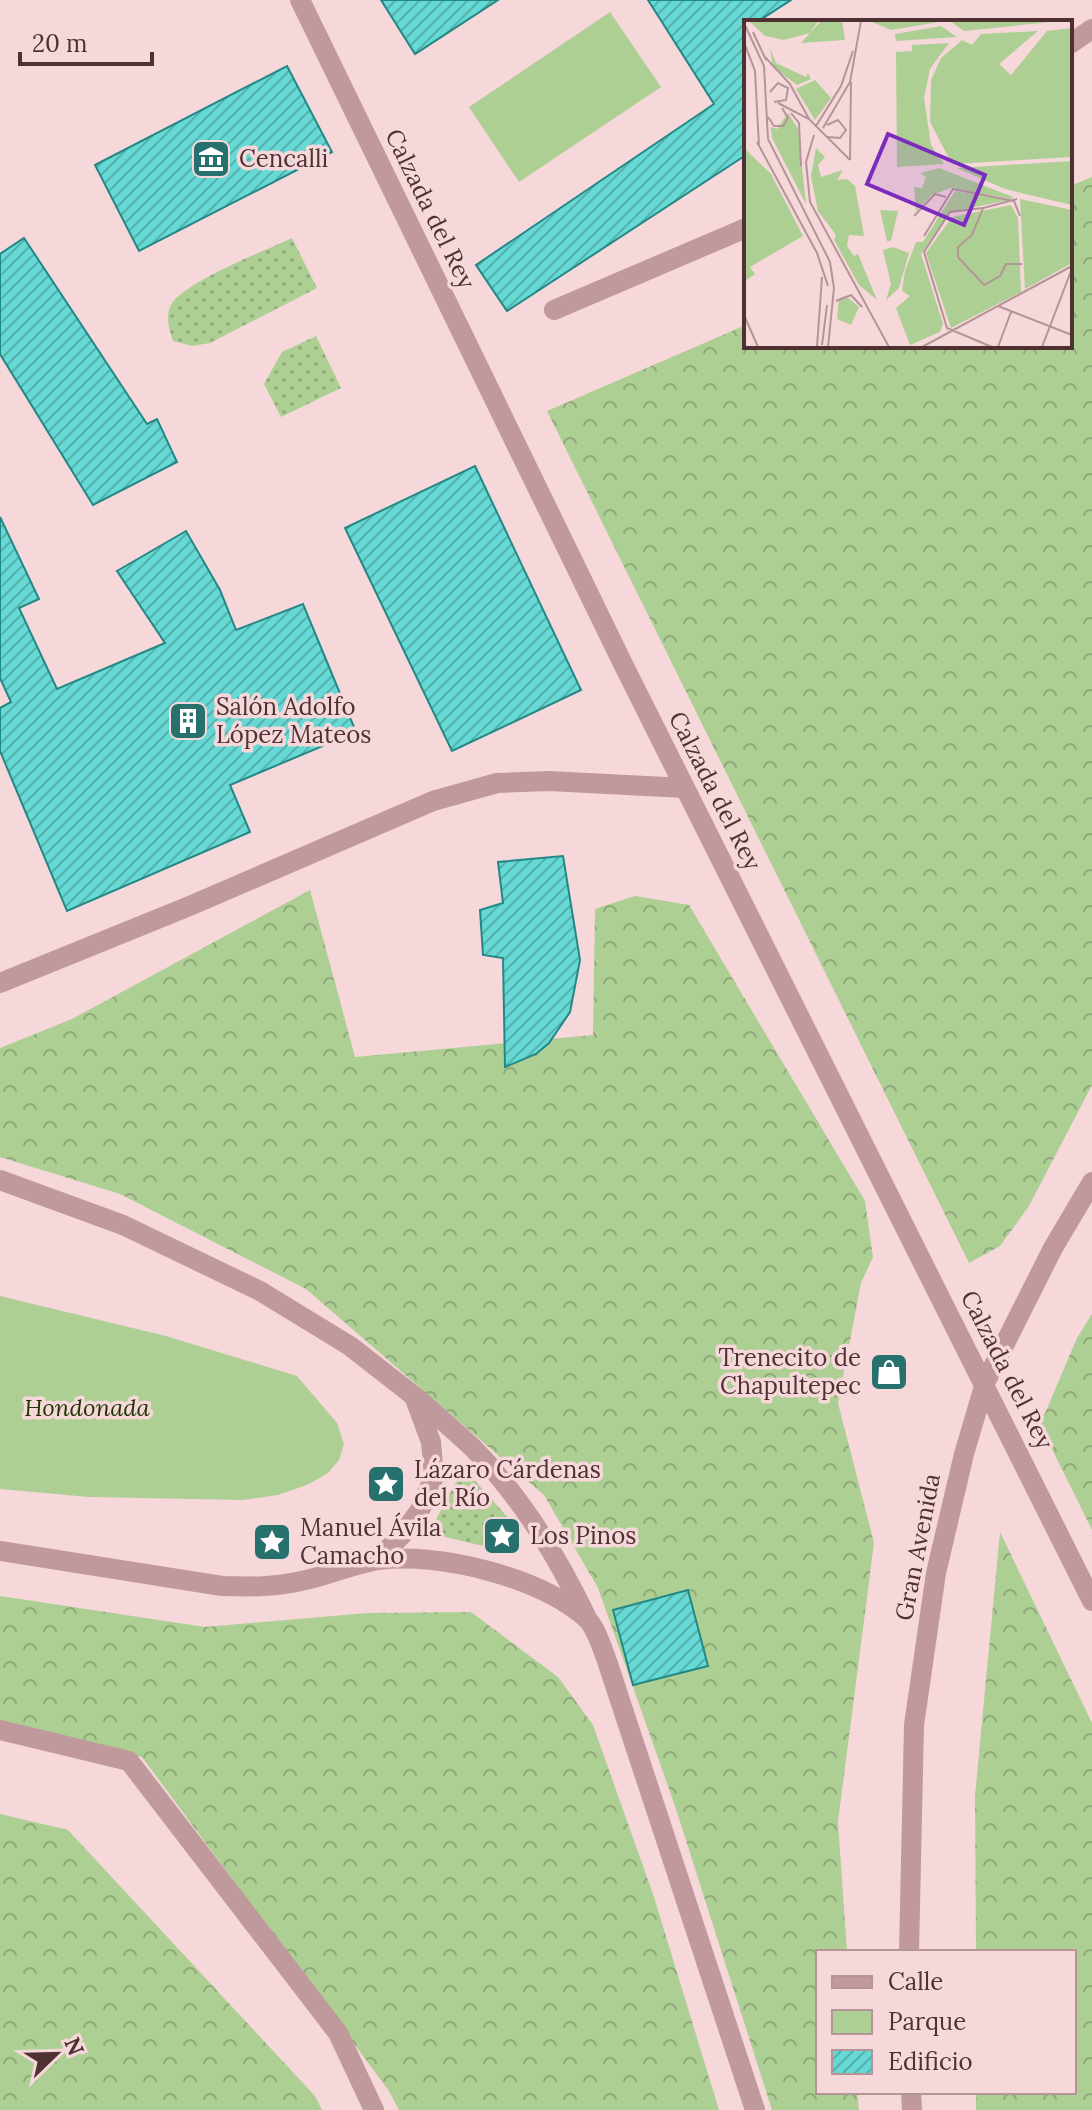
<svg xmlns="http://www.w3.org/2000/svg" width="1092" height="2110" font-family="Lora,serif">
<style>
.green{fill:#aecf94}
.forest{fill:url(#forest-crowns)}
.garden{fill:url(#garden-dots)}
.building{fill:url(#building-hatch);stroke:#238885;stroke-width:2}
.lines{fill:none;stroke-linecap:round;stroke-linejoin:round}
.minor{stroke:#c0999c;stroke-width:20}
.labels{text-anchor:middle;stroke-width:7;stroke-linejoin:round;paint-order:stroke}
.poi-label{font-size:24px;fill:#4f3134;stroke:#f6d7da;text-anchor:start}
.street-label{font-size:24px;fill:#4f3134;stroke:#f6d7da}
.park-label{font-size:24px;font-style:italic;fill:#1e3602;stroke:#f6d7da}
.inset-road{fill:none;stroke:#b39598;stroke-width:2}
.view{fill:#7b2cbf;fill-opacity:0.15;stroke:#7b2cbf;stroke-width:4}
.inset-edge{fill:none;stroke:#4f3134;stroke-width:4}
</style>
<defs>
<pattern id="forest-crowns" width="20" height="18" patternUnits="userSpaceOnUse" patternTransform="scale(2)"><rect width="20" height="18" fill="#aecf94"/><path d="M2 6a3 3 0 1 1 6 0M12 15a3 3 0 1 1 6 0" fill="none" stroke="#90a97a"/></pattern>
<pattern id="garden-dots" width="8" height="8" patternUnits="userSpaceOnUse" patternTransform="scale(2)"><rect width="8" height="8" fill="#aecf94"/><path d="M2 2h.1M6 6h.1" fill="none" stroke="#90a97a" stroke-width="1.8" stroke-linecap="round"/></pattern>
<pattern id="building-hatch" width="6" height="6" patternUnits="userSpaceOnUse" patternTransform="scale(2)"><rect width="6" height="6" fill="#66d9d5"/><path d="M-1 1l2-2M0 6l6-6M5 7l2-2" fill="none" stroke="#56b1ae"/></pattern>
</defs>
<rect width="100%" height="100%" fill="#f6d7da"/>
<!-- green -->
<path class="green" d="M610,12L661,87L519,182L469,107Z
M0,1296L166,1336L297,1376L337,1423L344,1444L339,1460L328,1473L307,1485L278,1495L243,1500L89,1497L0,1489Z"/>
<!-- forest -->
<path class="forest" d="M1092,177V1085L1029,1206L1000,1246L969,1263L547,411L746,325V346H1070V186Z
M310,890L355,1057L593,1035L595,909L635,896L689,905L865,1201L873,1257L861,1283L838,1403L874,1543L838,1822L847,1952H818V2092H857L859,2110H772L675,1806L598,1588L544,1495L306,1289L120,1194L0,1157V1048L72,1019Z
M1092,1314V1530L1040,1425L1077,1338Z
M1000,1532L1092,1723V2110H976V2092H1074V1952H976L975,1796Z
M0,1596L205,1627L368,1613L471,1612L558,1677L593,1725L654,1897L719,2110H399L389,2091L142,1757L0,1728Z
M0,1814L68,1830L315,2096L322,2110H0Z"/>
<!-- garden -->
<path class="garden" d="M292,238L317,288L210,343L192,346L173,341C169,329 165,317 171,305C183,282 267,250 292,238Z
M316,336L341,388L281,417L264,384L282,352Z
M465,1472L470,1475L519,1530L521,1541L515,1550L504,1551L437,1535L434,1523L457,1480Z"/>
<!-- building -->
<path class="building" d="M381,0H498L415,54Z
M648,0H791L757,22H746V155L507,311L476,265L714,104Z
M287,66L332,152L139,251L95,165Z
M24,238L147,424L157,419L177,462L93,505L0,354V254Z
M475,466L581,690L452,751L345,528Z
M0,517L39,599L19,608L57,689L165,643L117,571L186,531L220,590L236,630L303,604L356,732L230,785L250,832L67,911L0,751V708L11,702L0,678Z
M563,856L580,960L570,1012L549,1043L536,1054L505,1067L503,958L483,955L480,910L503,903L498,862Z
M688,1590L708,1666L633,1685L613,1610Z"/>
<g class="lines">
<!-- minor -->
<path class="minor" d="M300,0L625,668L1092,1601
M1070,44L1092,29
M554,310L746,228
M0,983L192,905L433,801L497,783L549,781L685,788
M0,1180L123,1225L260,1291L350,1346L414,1396L431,1442L434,1477L420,1510L402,1535L377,1560
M417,1398C436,1415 455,1431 473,1448C522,1498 557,1556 587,1618
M0,1551L222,1586C250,1587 275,1587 301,1581C327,1576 352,1564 378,1560C439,1552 539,1577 586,1618C596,1627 602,1648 607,1661L755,2110
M0,1730L129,1761L338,2033L374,2110
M909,1952L914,1725L936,1573L964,1454L985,1383L1053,1248L1092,1182
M911,2092L912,2110"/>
</g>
<!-- icons -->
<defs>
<g id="museum-square" transform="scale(2)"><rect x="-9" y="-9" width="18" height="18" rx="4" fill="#26706e" stroke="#f6d7da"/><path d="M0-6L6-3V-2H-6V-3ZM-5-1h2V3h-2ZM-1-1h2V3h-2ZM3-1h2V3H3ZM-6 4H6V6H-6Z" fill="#fff"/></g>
<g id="building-square" transform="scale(2)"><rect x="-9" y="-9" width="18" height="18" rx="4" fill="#26706e" stroke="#f6d7da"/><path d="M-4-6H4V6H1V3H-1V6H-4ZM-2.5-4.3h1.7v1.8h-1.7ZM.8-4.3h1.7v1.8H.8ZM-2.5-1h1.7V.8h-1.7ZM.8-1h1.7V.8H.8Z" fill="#fff"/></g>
<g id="shop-square" transform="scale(2)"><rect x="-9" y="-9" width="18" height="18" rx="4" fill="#26706e" stroke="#f6d7da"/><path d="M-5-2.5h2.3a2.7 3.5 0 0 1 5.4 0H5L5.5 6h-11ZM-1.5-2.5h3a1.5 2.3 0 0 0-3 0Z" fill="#fff"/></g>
<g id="sight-square" transform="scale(2)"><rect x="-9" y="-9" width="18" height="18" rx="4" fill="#26706e" stroke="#f6d7da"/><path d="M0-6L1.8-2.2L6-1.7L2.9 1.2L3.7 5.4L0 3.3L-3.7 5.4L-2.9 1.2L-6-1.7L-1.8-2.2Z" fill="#fff"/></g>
</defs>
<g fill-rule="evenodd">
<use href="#museum-square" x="211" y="159"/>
<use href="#building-square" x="188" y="721"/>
<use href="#shop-square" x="889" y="1372"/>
<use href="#sight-square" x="386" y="1484"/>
<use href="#sight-square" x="502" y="1536"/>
<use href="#sight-square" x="272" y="1542"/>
</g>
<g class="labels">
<!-- poi labels -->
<g class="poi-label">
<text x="239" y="167">Cencalli</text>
<text x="216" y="715">Salón Adolfo<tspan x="216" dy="28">López Mateos</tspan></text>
<text x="861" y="1366" text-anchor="end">Trenecito de<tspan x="861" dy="28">Chapultepec</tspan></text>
<text x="414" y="1478">Lázaro Cárdenas<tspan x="414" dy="28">del Río</tspan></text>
<text x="300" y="1536">Manuel Ávila<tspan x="300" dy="28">Camacho</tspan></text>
<text x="530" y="1544">Los Pinos</text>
</g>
<!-- street labels -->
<g class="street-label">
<text transform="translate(430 209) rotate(64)" y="8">Calzada del Rey</text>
<text transform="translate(715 791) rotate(63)" y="8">Calzada del Rey</text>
<text transform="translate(1007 1370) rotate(63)" y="8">Calzada del Rey</text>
<text transform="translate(918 1547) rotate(-79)" y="8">Gran Avenida</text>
</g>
<!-- park labels -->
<g class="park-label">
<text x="87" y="1416">Hondonada</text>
</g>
</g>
<!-- overview -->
<g transform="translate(744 20)">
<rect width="328" height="328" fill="#f6d7da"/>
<path d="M77,1H98L101,20L57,23ZM126,1H201L147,10ZM206,1H316L220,11ZM1,129L27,154L59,216L6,247L11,254L0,262ZM136,190L154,191L147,221H143Z" fill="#aecf94"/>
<path d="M5,1H74L66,13L40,20L21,16ZM197,6L213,17L152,21L151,14ZM328,8V137L208,144L186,102L187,60L197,38L218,20L228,25L237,14L294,11L255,44L267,55L303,11ZM205,23L186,49L180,78L187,125L200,144L153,147L152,32L168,31V25ZM26,28L32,43L62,57L64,53L67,59L53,65L29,47ZM71,60L87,78L71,100L52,69ZM44,93L54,109L62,184L28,118L27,107L33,109ZM72,128L81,137L74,145L77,157L99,150L93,160L103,159L111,166L120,216L105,215L103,226L110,236L114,234L133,280L115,265L90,220L92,215L74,191L67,156ZM328,141V185L261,169L213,148ZM195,148L269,177L268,179L207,168L188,175L172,191L170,167L178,168L182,157L176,153ZM211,171L265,180L206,192L177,234L199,304L196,312L166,325L152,288L166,276L158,271L161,251L172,222H179ZM276,179L328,190V243L281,269ZM267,185L274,198L277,272L207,308L182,233L208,197ZM149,227L165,233L155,268L142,280L147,264L139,230ZM102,276L115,287L107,305L93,299L95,279Z" fill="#aecf94"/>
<path class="inset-road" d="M0,3L20,46L24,119L86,242L90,268L84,327M9,12L22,40M0,22L11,51L15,126M21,37L46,64L65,99M26,72L34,63L44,68L42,80L30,82M34,83L65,99L106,140M47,93L55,103L57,146M24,97L30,106H39L44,98L38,88M83,105L94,100L102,110L96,118L83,117M72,106L97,66L109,31M79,108L106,62L117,1M70,115L62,142L66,182L145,327M13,122L73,233L84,266M106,140L107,62M273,179L239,188L228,215L214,227V237L240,265L256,256L262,244H278M239,188L206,192L180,232L203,308L248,327M170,196L191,174L202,177M180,216L209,169L270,181L276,196M92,281L107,275L118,287M254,286L328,315M0,295L14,327M78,325L83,285M73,327L78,257M178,327L328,246M254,327L267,292M298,327L327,251"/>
<path class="view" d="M144,114L241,155L220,205L123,164Z"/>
<rect width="328" height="328" class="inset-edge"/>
</g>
<!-- legend -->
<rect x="816" y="1950" width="260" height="144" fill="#f6d7da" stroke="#b39598" stroke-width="2"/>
<rect x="832" y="1976" width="40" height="12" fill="#c0999c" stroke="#b39598" stroke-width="2"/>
<text x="888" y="1990" font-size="24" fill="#4f3134">Calle</text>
<rect x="832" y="2010" width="40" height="24" fill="#aecf94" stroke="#b39598" stroke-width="2"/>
<text x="888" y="2030" font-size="24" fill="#4f3134">Parque</text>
<rect x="832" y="2050" width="40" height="24" fill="url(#building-hatch)" stroke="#b39598" stroke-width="2"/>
<text x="888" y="2070" font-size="24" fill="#4f3134">Edificio</text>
<!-- north arrow -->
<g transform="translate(56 2054) rotate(67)" stroke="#f6d7da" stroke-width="6" paint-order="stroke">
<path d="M0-6L14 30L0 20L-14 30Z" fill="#4f3134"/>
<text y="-12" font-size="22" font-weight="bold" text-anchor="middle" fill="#4f3134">N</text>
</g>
<!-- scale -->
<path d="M20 52v12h132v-12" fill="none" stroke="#4f3134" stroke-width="4"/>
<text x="32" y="52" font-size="24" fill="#4f3134" stroke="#f6d7da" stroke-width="6" paint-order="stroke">20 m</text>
</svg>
